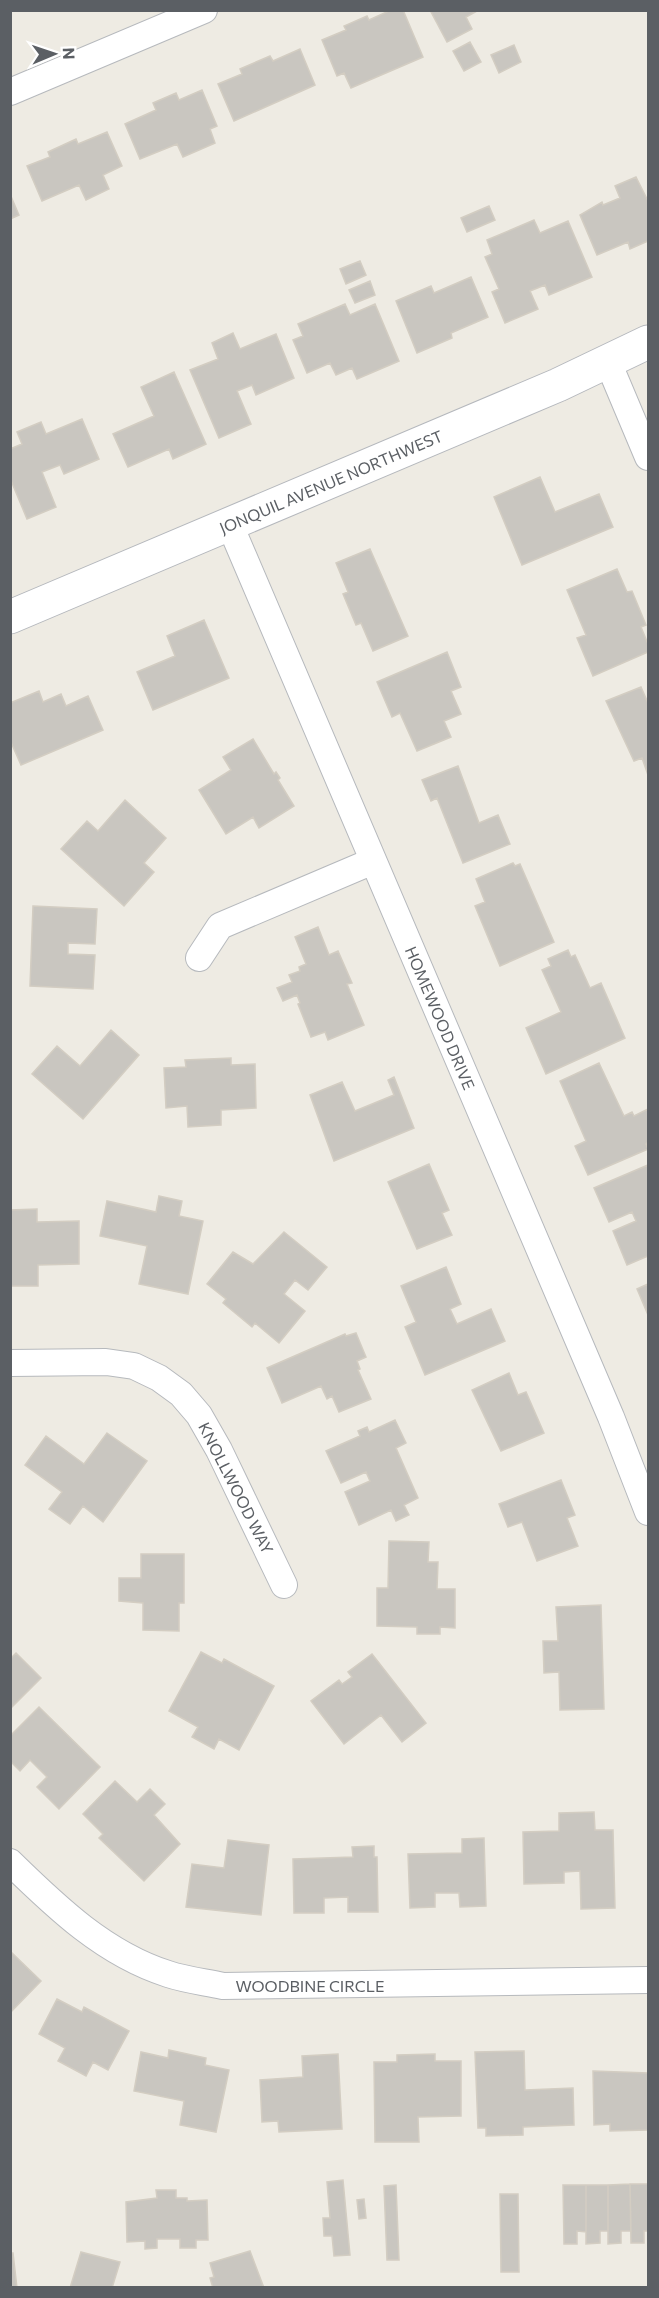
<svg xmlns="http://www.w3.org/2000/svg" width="659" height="2298" font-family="Commissioner,sans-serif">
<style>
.building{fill:#c9c6c0;stroke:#d3cdc2;stroke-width:1.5}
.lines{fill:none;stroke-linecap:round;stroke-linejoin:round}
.street-casing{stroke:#b6b9bd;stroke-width:28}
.secondary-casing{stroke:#b5b8bd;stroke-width:35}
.street{stroke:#fff;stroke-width:26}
.secondary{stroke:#fff;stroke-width:33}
.labels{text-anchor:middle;stroke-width:6;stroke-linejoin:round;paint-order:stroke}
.street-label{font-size:16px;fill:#5b5f64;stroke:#fff}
</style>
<rect width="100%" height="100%" fill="#eeebe3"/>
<!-- building -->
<path class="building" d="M391,10H403L423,57L351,88L344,73L337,76L322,40L346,30L344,26L367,16L369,20Z
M430,10H477V11L466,17L472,29L447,42Z
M470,42L481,62L464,71L453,51Z
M514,45L521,62L499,73L491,55Z
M300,49L315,85L234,121L218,84L242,74L240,69L270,56L273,61Z
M202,90L217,126L210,129L215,143L183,157L177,144L140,159L125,124L156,110L153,103L176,93L179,100Z
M107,132L122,166L103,175L109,189L86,200L79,185L42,201L27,166L50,157L48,152L76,139L78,144Z
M636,177L648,201V241L630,249L628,242L597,255L580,215L602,202L603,205L620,198L615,186Z
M10,194L19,215L10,219Z
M489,206L495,220L467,232L461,218Z
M534,220L540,233L568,221L592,277L549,295L545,285L530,291L538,309L505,323L492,292L499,289L485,257L492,254L487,240Z
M360,261L366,275L346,284L340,269Z
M471,277L488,317L451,333L452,338L417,353L396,301L431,286L434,293Z
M370,281L375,295L355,303L349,290Z
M345,304L350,315L375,304L399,361L357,379L352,368L336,375L330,363L307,373L293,340L303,336L298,324Z
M233,333L240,349L276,334L294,378L256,395L252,385L237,391L251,424L219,438L190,370L218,359L212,343Z
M174,372L206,444L173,459L169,449L128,467L113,434L154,416L141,387Z
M82,419L99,459L64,474L60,465L42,472L56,507L27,519L10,478V449L22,444L17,432L41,422L46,434Z
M540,477L555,512L599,494L613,527L522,565L494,497Z
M370,549L408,636L373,651L361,623L356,625L343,594L348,592L336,563Z
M617,569L627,592L632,591L646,625L641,627L648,644V652L593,676L577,638L586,635L567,590Z
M204,620L229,678L153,710L137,672L175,656L167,636Z
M447,652L461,687L451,691L461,714L444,721L451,737L417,751L400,713L392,717L377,682Z
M641,687L648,703V775L642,758L634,761L606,701Z
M39,691L43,702L61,694L66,706L88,696L103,730L21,765L10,740V703Z
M253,739L274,774L276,772L280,778L278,780L294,806L259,828L253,817L226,834L199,790L231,770L223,757Z
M458,766L479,823L498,815L510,844L463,863L437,798L431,801L422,780Z
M125,800L166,838L144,863L154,872L124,906L61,849L87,821L98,831Z
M513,863L515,866L520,864L554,942L500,966L475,906L485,902L476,879Z
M33,906L97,909L95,944L68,943V954L95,955L93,989L30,986Z
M318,927L329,955L338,951L352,983L347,984L364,1025L328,1040L325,1032L311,1037L298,1004L300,1003L297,995L283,1001L277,988L292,982L289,975L300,971L299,967L306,964L295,937Z
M568,950L571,957L575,955L590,988L601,983L625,1038L546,1074L526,1028L561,1012L542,970L551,966L548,959Z
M111,1030L139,1055L83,1119L32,1074L57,1046L80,1066Z
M231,1058V1065L255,1064L256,1108L221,1110V1125L188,1127L187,1106L166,1108L164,1068L186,1067L185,1060Z
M599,1063L624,1116L632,1112L634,1116L648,1109V1142L646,1144L648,1149L588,1175L575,1146L586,1141L560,1081Z
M394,1077L414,1128L334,1161L310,1095L342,1082L355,1111L394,1095L388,1080Z
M429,1164L449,1210L442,1213L452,1235L417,1249L388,1182Z
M648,1165V1256L627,1265L613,1231L636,1221L632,1212L609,1222L594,1188Z
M159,1196L182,1201L179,1216L203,1221L188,1294L139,1284L147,1246L100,1236L107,1201L156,1212Z
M37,1209V1222L79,1221V1264L38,1265V1286H10V1210Z
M284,1232L327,1267L308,1290L295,1280L284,1294L305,1311L279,1343L255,1323L252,1327L223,1303L226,1299L207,1284L233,1252L253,1264Z
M446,1267L461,1304L450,1309L457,1324L491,1309L505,1341L425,1375L405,1327L416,1322L401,1286Z
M648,1284V1315L637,1289Z
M356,1333L366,1357L357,1361L360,1369L358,1370L371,1399L339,1412L332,1396L327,1399L321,1386L282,1403L267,1368L345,1334L346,1336Z
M509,1373L518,1395L526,1392L544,1433L501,1451L472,1390Z
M395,1420L406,1443L396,1448L418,1498L404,1505L409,1515L396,1521L391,1510L359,1525L345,1492L370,1481L366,1472L341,1483L326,1451L360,1436L358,1431L367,1427L369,1432Z
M107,1433L147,1461L103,1522L83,1506L70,1524L49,1509L62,1492L25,1465L46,1436L84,1464Z
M561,1480L575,1515L567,1518L578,1546L537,1561L522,1522L508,1527L499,1504Z
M389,1541L429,1542L428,1562H438L437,1589H455V1628L440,1627V1634H417V1627L377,1626V1588H388Z
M141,1554H184V1603H179V1631L143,1630V1603L119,1601V1578H141Z
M601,1605L604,1709L560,1710L559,1672L544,1673L543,1641H558L556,1607Z
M201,1652L222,1663L224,1659L274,1686L239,1750L219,1739L214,1749L192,1737L198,1727L169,1711Z
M16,1653L41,1678L10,1709V1659Z
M372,1654L426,1723L402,1742L381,1715L344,1744L311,1701L339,1680L342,1684L352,1677L348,1672Z
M39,1707L100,1767L59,1809L37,1787L47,1777L30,1760L20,1771L10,1761V1736Z
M115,1781L137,1802L150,1789L165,1804L154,1815L180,1844L144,1881L99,1838L103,1834L83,1814Z
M594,1812L595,1830H613L615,1908L581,1909L580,1871L564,1872V1883L524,1884L523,1832L559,1831V1813Z
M484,1838L486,1906L460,1907L459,1893H435V1907L410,1908L408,1854L462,1853V1839Z
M228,1840L269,1845L261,1915L186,1907L192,1864L224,1868Z
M374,1846V1857H377L378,1912H348V1897L324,1898V1913H294L293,1859L353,1857L352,1847Z
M10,1951L41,1981L10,2013Z
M57,1999L82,2012L84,2007L129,2031L108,2070L93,2062L86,2076L58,2061L65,2048L39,2034Z
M169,2050L206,2058L205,2065L229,2070L216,2132L180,2125L184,2101L134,2091L141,2052L168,2058Z
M524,2051L525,2090L573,2088L574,2125L523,2127V2135L486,2136V2128H478L475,2052Z
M338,2054L342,2129L279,2132L278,2121L262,2122L260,2080L303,2077L302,2056Z
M435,2054V2061H461V2116L418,2117L419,2142H375L374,2062H397V2055Z
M593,2071L648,2073V2130L610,2131V2124L594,2125Z
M343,2180L350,2255L334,2256L332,2236H324L323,2218H330L327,2182Z
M630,2184L631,2231H621V2243L608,2244V2185Z
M630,2184H648V2231H644V2243H631Z
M396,2185L399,2260H387L384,2186Z
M563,2185H586V2232L577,2231V2244H564Z
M586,2185H608V2231H600V2243L586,2244Z
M156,2190H176V2198H187V2201L207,2200L208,2240H196V2248H180V2239H157V2248L145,2249V2241L127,2242L126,2202L157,2198Z
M500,2194H518L519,2272H501Z
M364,2199L366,2218L359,2219L357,2200Z
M250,2251L264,2288H213L210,2278L214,2277L210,2263Z
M81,2252L120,2262L112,2288H70Z
M10,2253H13L17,2288H10Z"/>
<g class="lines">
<!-- street casing -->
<g class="street-casing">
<path id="street" d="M10,92L204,10
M608,362L648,457
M230,525L611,1417L648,1512
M199,958L220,926L373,861
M10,1363L106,1362L134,1366L159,1378L181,1394L199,1415L219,1450L284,1585
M10,1862C57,1908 105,1954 168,1974C186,1980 205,1982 223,1986L648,1980"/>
</g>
<!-- secondary casing -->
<g class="secondary-casing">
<path id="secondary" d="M10,617L558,385L648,342"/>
</g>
<!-- street -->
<use href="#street" class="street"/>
<!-- secondary -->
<use href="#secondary" class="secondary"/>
</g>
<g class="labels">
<!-- street labels -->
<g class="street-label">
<text transform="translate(331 482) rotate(-23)" y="6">JONQUIL AVENUE NORTHWEST</text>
<text transform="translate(440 1018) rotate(67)" y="6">HOMEWOOD DRIVE</text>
<text transform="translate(236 1488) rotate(63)" y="6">KNOLLWOOD WAY</text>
<text x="310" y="1992">WOODBINE CIRCLE</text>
</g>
</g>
<!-- border -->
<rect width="659" height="2298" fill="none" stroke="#5b5f64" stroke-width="24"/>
<!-- north arrow -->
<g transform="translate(54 54) rotate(88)" stroke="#ffffff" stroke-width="4.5" paint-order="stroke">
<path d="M0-4.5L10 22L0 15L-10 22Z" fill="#5b5f64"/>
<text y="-9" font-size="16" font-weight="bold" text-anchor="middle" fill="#5b5f64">N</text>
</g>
</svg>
